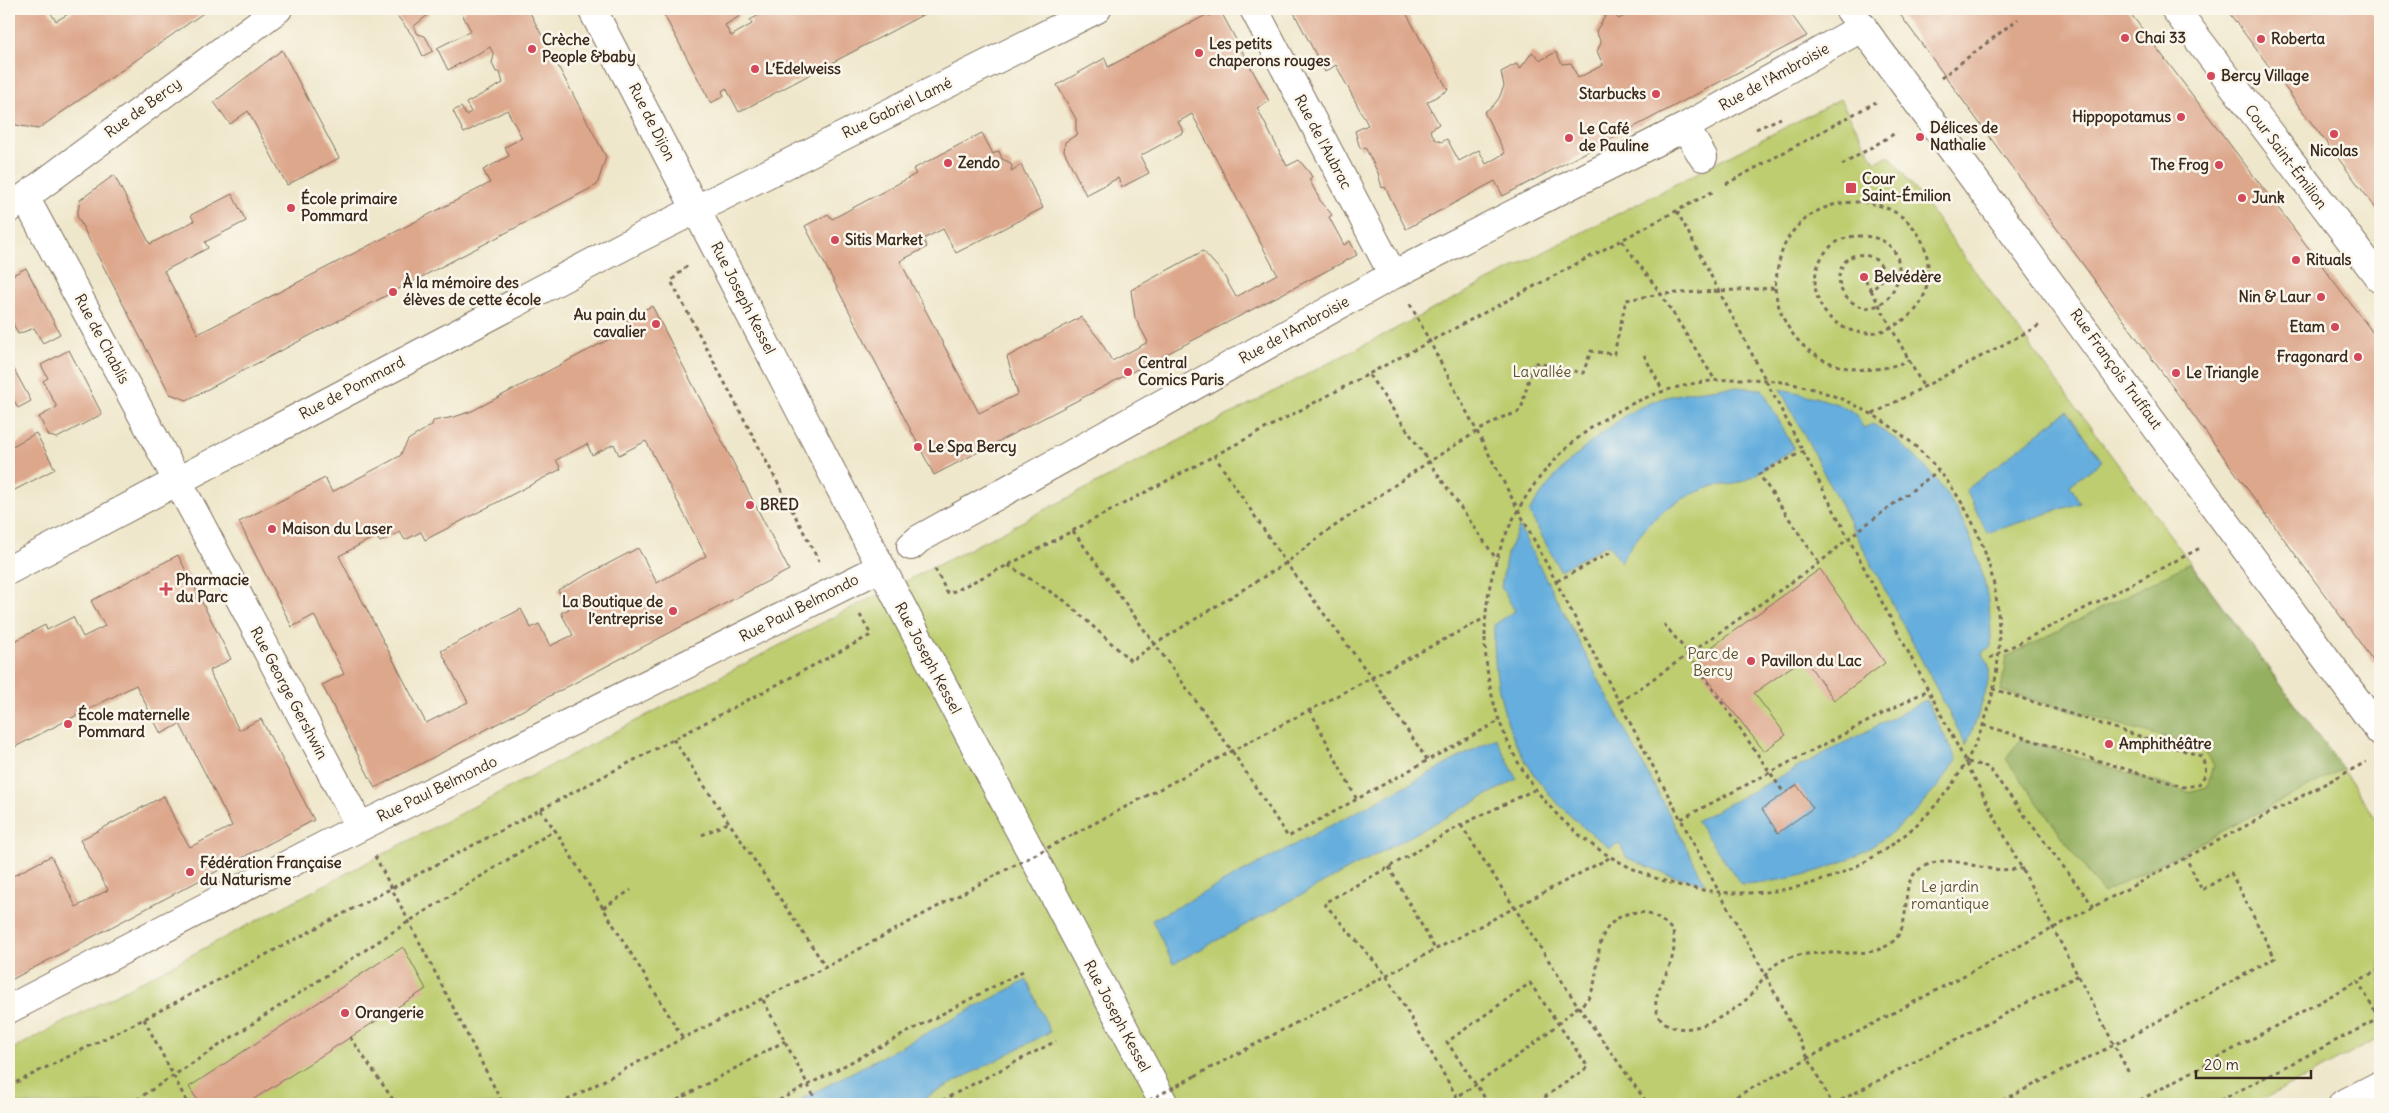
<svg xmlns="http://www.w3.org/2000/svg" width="2389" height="1113" font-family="Delius,sans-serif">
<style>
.green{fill:#bdcd70;stroke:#7c7c47}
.forest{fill:#96b062;stroke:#686d40}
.water{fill:#65aedd;stroke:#506c7e}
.building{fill:#dda78c;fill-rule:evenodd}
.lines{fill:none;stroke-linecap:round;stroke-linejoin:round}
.street-casing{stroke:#7a6c5b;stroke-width:30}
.secondary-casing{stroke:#7a6c5b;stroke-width:30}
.path{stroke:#7a6c5b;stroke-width:3;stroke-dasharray:4 4;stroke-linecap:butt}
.street{stroke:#fff;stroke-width:28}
.secondary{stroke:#fff;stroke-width:28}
.path-bridge{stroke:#7a6c5b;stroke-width:3;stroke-dasharray:4 4;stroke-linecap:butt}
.poi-dot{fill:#d1495b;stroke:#fbf7ec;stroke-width:2}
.labels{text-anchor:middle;stroke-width:5;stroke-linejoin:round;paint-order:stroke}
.poi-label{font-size:15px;font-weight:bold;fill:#3b2a1e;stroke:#fbf7ec;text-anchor:start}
.street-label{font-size:15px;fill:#3b2a1e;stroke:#fbf7ec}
.park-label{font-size:15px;fill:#5c5332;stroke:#fbf7ec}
</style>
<rect width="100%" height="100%" fill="#fbf7ec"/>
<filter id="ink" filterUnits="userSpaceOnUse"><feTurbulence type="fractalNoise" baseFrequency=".02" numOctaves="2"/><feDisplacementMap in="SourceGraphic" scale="10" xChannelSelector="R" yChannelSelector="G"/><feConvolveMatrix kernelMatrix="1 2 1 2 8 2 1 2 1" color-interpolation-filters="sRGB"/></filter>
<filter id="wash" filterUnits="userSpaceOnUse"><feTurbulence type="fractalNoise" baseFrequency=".0096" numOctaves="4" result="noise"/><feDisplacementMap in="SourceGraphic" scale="20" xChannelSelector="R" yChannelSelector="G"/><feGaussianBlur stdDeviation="1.12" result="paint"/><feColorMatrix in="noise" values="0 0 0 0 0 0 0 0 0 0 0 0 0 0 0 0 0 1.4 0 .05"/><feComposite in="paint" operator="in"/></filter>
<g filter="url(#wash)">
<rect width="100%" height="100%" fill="#efe7cb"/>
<!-- green -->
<path class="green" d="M1840,99L1875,162L1890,156L2343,769L2380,825V1038L2256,1104H9V1051L843,612L948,560Z"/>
<!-- forest -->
<path class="forest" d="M2190,563L2343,769L2103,893L2006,759L2021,739L2188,792L2207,787L2213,765L2200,747L2001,691L2006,657Z"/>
<!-- water -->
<path class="water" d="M1735,387L1762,389L1794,449C1777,460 1759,474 1741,482C1733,486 1723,484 1714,486C1670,500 1644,522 1621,562L1608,544L1560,570L1529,512C1551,478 1573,456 1604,432C1615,423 1626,414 1639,408C1668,393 1703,389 1735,387Z
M1780,389C1797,392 1844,403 1856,414C1859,417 1861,424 1863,428L1873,424C1952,473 1992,557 1991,647L1982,652C1984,656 1988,662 1989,666C1992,681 1973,731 1966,745Z
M2067,411L2102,461L2070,485L2080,503L1987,533L1966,490Z
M1519,527L1705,883L1666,874L1627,858L1619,843L1610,848C1529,790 1492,726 1494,625L1515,611L1501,587L1507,554Z
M1926,700L1957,760C1903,840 1839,879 1741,884L1696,821Z
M1496,738L1517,779L1173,964L1152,920Z
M1027,980L1050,1032L913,1104H792Z"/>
<g id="blocks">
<!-- building -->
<path class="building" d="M9,9H48L56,21L77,9H209L38,129L16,125L9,111Z
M392,9H427L429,14L413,27L418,34L425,36L433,51L423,56L415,39Z
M466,9H528L606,157L597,185L187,400L170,394L77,216L80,200L114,175L150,244L194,221L191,215L232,194L246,221L205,242L208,248L164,271L198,334L490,183L483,170L509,156L505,147L522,138L507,110L464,133L453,111L461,107L466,115L471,112L466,103L503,83L500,72H496L492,63L494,55L490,47L448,70L437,48L471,31L462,14Z
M661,9H736L740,16L725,25L731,36L752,24L750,20L770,9H939L929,14L928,12L739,112L726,88L722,91L724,96L711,103Z
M1292,9H1404L1448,90L1427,102L1439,124L1430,130L1435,139L1441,142L1447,139L1459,161L1479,150L1486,164L1505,153L1484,112L1493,106L1499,98L1504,86L1501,72L1516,64L1520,69L1532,52L1541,60L1556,52L1562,64L1571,63L1578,78L1603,65L1597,51L1601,43L1596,31L1609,10L1619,19L1634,9H1787L1807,36L1503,196L1495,181L1406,229L1385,187L1382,188L1378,173L1365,147L1361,149L1359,145L1355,131L1368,125L1336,65L1325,72Z
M1896,9H2127L2380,342V657L2374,662Z
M2226,9H2369L2380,23V214Z
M1220,10L1269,101L1257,108L1287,166L1299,160L1309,172L1312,177L1309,179L1322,204L1329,211L1332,215L1329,217L1344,245L1350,241L1357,255L934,475L805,226L828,214L832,219L916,174L913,169L982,133L993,154L999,151L1002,159L1009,162L1012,166L1011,171L1021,165L1043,208L956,253L943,229L923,239L927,247L900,261L979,413L1018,394L1007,357L1081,317L1100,340L1112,361L1148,342L1135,318L1131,290L1203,251L1222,272L1236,297L1277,274L1192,114L1178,122L1184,132L1140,156L1149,173L1122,187L1118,178L1086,195L1064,151L1065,142L1078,134L1076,130V119L1057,85L1105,58L1108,67L1208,14L1209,16Z
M282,50L339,158L287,185L248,111L230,124L214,102Z
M26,268L60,334L43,343L34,328L18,334L9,315V277Z
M652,306L789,570L375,788L322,685L344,674L314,615L292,627L239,522L325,478L332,492L400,456L408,440L432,425L433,421L454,417L472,411L600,344L631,328L626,319ZM646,441L706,556L657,583L638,548L558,590L569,609L561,613L573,635L550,646L539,624L531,628L521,609L441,651L468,702L426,723L339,556L376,536L380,542L400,532L405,540L421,532L425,540L561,469L556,460L587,444L592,455L614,444L619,455Z
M69,350L102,414L57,438L49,436L39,417L57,407L43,381L48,378L41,365Z
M9,360L31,401L18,408L9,391Z
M36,433L55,469L9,493V448Z
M178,555L231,659L209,671L239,730L261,719L314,820L9,981V878L51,856L76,907L108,890L80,840L164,796L180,831L190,847L232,826L180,724L161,734L136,685L9,750V644L45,625L47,630L73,617L83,637L105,626L91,601Z
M1820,569L1885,663L1834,700L1804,658L1754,693L1786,735L1764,751L1702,672L1706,669L1699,656Z
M1797,785L1813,808L1778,833L1762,809Z
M403,947L426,989L246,1104H200L189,1087Z"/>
</g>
</g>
<g filter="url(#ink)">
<use href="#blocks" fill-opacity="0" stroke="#7a6c5b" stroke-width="1"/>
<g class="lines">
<!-- street casing -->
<g class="street-casing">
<path id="street" d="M1254,9L1393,275
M1849,9L2380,732
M2175,9L2380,279
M1685,127L1703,157
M25,197L199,521L360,827
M9,209L278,9
M911,546L919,539L1393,275L1685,127L1863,27
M9,570L637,239L1097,9
M9,1009L360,827L868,574
M2343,1104L2380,1085"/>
</g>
<!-- secondary casing -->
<g class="secondary-casing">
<path id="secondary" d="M592,9L906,615L1164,1104"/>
</g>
<!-- path -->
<path class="path" d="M1941,78L2018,19
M1756,129L1781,118
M1842,165L1897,132
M1726,184L1876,102
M1677,211L2130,1075
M1622,241L1661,294L1715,380
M687,266L671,281L819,561
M1775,288C1783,355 1849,387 1909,360
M1871,290L1924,388
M1410,304L1718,890L1766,976L1832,1104
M1644,355L1663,391
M1369,375L1497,560
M1485 636a257 257 0 1 1 514 0a257 257 0 1 1-514 0Z
M1873,414L2040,325
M1804,451L1759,474L1819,563
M1214,455L1286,563L1372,678L1428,761
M1073,531L1232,751L1288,837L1499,721
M1008,565L1065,601L1131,661L1155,644L1286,563L1323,534L1430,461L1478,431L1503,417L1517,413L1522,406L1533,362L1583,373L1591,351L1614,354L1626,300L1661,294L1775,288C1777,271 1779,255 1787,240C1825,176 1934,196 1928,277C1927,292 1921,307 1909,316C1892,329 1874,337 1853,331C1795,313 1808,234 1862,236C1931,239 1890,336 1848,299C1841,293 1837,281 1840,272C1850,234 1908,267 1871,290L1864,277
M935,569L948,594L1008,565L1714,191
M1557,581L1612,552
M1664,624L1688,653L1784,793
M1990,658L2202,547
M1620,702L1819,563L1856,532L1938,471
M1310,710L1357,800
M1983,725L2184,787L2198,785C2208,774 2207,769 2201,756L1993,689
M673,739L826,967
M1968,762L1988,767L2094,907
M540,810L555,830L683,1038
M1681,819L1928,690
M1461,825L1578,1006L1648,1104
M1074,834L1485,618
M702,835L730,822
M375,856L503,1104
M1389,867L1435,949
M603,908L631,890
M763,1000L818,1104
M144,1019L188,1104
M2379,1019L2358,981L2380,969
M350,1037L396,1104
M1195,1076L1611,857
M9,1086L144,1019L871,635L860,615
M130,1104L408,922L555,830
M560,1104L683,1038L826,967L998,874
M670,1104L785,1041
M772,1104L1023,971
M935,1104L1056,1041
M1447,1104C1489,1075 1535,1047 1572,1011C1577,1007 1584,1004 1587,1000C1603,978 1591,940 1613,922C1634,904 1657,913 1673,931C1674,940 1675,949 1672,958C1668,977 1644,1003 1663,1021C1686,1042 1730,1014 1748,998C1759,987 1766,969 1781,961C1813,944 1866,963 1891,943C1917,923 1894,882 1923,867C1945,855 1963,864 1986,868C1998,871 2011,869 2024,869
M1461,1104L1386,975L1324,903L1389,867L1461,825L1534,790
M1489,1104L1447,1042L1530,983L1588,1067L1535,1104
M1722,1104L2366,762
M1834,1104L2079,975
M1995,1104L2114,1045L2275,958L2231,873L2202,890L2186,858
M2133,1104L2358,981
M2213,1104L2380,1018"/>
<!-- street -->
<use href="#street" class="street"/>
<!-- secondary -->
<use href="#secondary" class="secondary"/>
<!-- path-bridge -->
<path class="path-bridge" d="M998,874L1074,834
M1142,1104L1195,1076"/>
</g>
</g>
<!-- markers -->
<g class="poi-dot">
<circle cx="2125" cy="38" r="5"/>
<circle cx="2261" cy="39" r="5"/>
<circle cx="532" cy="49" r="5"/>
<circle cx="1199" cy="53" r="5"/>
<circle cx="755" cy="69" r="5"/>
<circle cx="2211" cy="76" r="5"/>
<circle cx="1656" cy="94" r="5"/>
<circle cx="2181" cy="117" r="5"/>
<circle cx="2334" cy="134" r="5"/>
<circle cx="1920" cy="137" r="5"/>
<circle cx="1569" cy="138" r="5"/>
<circle cx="948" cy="163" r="5"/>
<circle cx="2219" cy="165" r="5"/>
<rect x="1845" y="182" width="12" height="12" rx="2.5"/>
<circle cx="2242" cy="198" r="5"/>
<circle cx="291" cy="208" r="5"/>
<circle cx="835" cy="240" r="5"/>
<circle cx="2296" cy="260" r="5"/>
<circle cx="1864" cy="277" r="5"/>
<circle cx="393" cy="292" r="5"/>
<circle cx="2321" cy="297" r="5"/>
<circle cx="656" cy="324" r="5"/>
<circle cx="2335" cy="327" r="5"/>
<circle cx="2358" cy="357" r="5"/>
<circle cx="1128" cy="372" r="5"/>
<circle cx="2176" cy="373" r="5"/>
<circle cx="918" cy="447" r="5"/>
<circle cx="750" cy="505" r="5"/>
<circle cx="272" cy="529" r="5"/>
<path d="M163.5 581.5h5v5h5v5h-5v5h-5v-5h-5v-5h5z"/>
<circle cx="673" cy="611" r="5"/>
<circle cx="1751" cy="661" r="5"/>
<circle cx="68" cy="724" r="5"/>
<circle cx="2109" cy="744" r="5"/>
<circle cx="190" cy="872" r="5"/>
<circle cx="345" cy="1013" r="5"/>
</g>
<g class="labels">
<!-- poi labels -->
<g class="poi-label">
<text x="2135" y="43">Chai 33</text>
<text x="2271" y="44">Roberta</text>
<text x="542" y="45">Crèche<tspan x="542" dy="17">People &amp;baby</tspan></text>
<text x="1209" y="49">Les petits<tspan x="1209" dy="17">chaperons rouges</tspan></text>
<text x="765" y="74">L’Edelweiss</text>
<text x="2221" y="81">Bercy Village</text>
<text x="1646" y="99" text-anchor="end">Starbucks</text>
<text x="2171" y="122" text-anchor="end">Hippopotamus</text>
<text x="1930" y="133">Délices de<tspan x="1930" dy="17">Nathalie</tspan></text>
<text x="1579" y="134">Le Café<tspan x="1579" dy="17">de Pauline</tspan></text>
<text x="2334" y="156" text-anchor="middle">Nicolas</text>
<text x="958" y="168">Zendo</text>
<text x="2209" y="170" text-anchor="end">The Frog</text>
<text x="1862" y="184">Cour<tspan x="1862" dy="17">Saint-Émilion</tspan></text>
<text x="2252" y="203">Junk</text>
<text x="301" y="204">École primaire<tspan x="301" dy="17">Pommard</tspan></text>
<text x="845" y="245">Sitis Market</text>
<text x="2306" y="265">Rituals</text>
<text x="1874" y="282">Belvédère</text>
<text x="403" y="288">À la mémoire des<tspan x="403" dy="17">élèves de cette école</tspan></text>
<text x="2311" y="302" text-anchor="end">Nin &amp; Laur</text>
<text x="646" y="320" text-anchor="end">Au pain du<tspan x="646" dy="17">cavalier</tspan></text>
<text x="2325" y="332" text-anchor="end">Etam</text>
<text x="2348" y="362" text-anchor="end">Fragonard</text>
<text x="1138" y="368">Central<tspan x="1138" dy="17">Comics Paris</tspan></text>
<text x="2186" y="378">Le Triangle</text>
<text x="928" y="452">Le Spa Bercy</text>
<text x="760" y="510">BRED</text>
<text x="282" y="534">Maison du Laser</text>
<text x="176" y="585">Pharmacie<tspan x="176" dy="17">du Parc</tspan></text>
<text x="663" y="607" text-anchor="end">La Boutique de<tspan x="663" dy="17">l’entreprise</tspan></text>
<text x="1761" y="666">Pavillon du Lac</text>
<text x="78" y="720">École maternelle<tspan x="78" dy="17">Pommard</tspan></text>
<text x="2119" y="749">Amphithéâtre</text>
<text x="200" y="868">Fédération Française<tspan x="200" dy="17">du Naturisme</tspan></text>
<text x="355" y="1018">Orangerie</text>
</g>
<!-- street labels -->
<g class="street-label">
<text transform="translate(1774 77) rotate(-29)" y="5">Rue de l'Ambroisie</text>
<text transform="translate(143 108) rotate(-36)" y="5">Rue de Bercy</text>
<text transform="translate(897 108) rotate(-26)" y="5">Rue Gabriel Lamé</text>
<text transform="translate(652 122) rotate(63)" y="5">Rue de Dijon</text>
<text transform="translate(1323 142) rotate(62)" y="5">Rue de l'Aubrac</text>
<text transform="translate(2286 157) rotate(53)" y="5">Cour Saint-Émilion</text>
<text transform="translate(743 298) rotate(63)" y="5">Rue Joseph Kessel</text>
<text transform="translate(1294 330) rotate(-29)" y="5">Rue de l'Ambroisie</text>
<text transform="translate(102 339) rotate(62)" y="5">Rue de Chablis</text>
<text transform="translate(2116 369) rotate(54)" y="5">Rue François Truffaut</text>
<text transform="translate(352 388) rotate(-28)" y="5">Rue de Pommard</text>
<text transform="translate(799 608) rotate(-27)" y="5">Rue Paul Belmondo</text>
<text transform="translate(928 658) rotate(62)" y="5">Rue Joseph Kessel</text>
<text transform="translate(289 693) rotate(62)" y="5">Rue George Gershwin</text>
<text transform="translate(437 789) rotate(-26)" y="5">Rue Paul Belmondo</text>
<text transform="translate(1117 1016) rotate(62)" y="5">Rue Joseph Kessel</text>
</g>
<!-- park labels -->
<g class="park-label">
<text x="1542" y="377">La vallée</text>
<text x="1713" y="659">Parc de<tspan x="1713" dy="17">Bercy</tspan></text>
<text x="1950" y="892">Le jardin<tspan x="1950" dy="17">romantique</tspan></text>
</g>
</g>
<!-- margin -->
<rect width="2389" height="1113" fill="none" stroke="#fbf7ec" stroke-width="30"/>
<!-- scale -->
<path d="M2196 1070v8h115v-8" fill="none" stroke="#3b2a1e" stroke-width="2.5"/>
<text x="2204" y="1070" font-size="15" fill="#3b2a1e" stroke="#fbf7ec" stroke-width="4" paint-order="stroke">20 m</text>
</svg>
